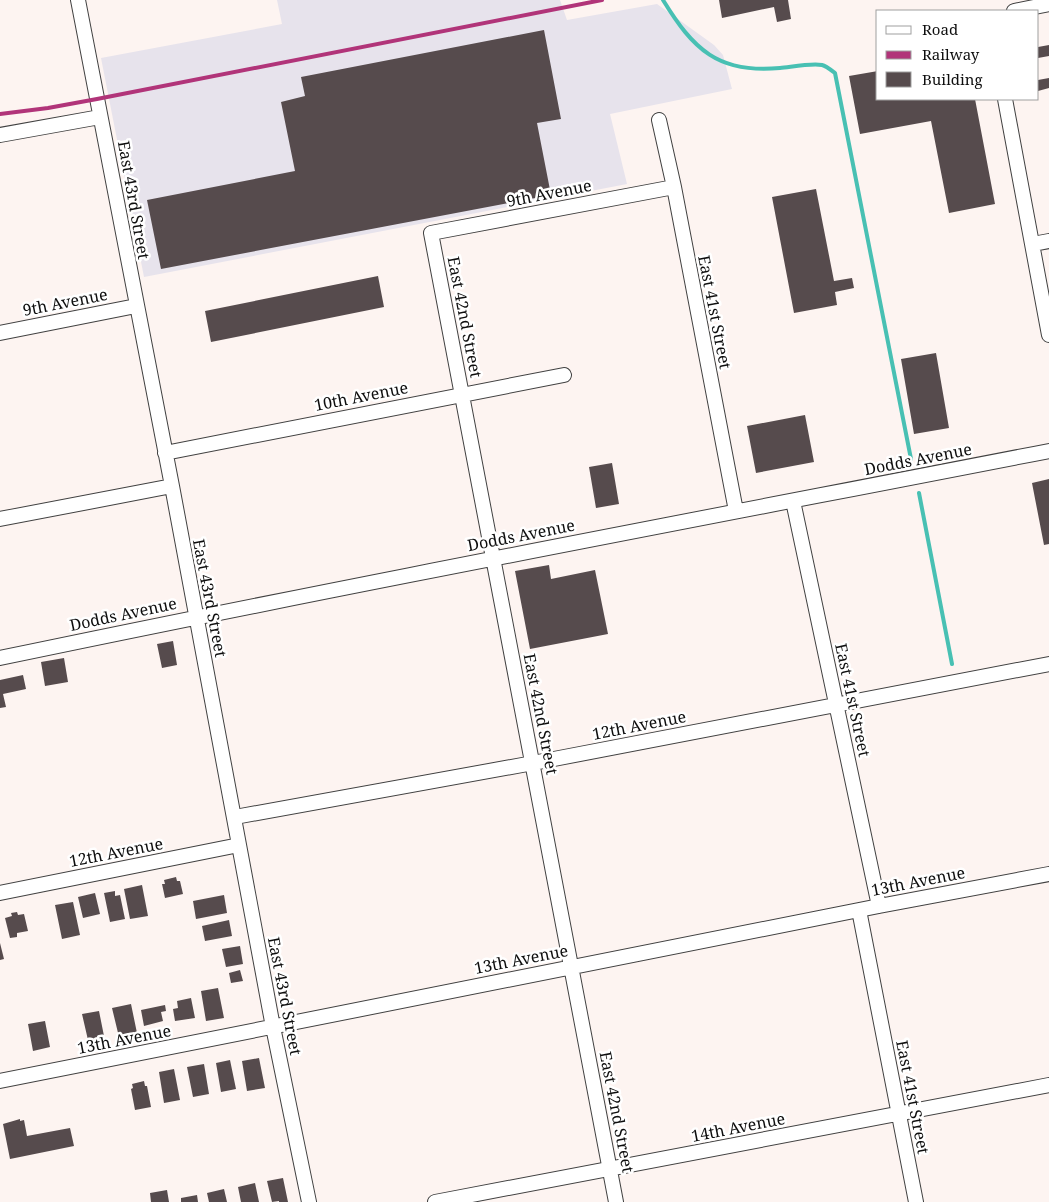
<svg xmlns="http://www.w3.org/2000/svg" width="1049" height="1202" font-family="'Noto Serif',serif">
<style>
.industrial{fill:#e7e3ec}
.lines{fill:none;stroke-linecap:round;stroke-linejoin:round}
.stream{stroke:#48c0b3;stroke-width:4}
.building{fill:#564b4d}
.minor-casing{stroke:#414141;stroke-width:16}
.minor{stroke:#fff;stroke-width:14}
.rail{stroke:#b13479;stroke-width:4}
.labels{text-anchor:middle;stroke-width:5;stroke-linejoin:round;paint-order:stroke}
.street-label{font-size:16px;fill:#0e0e0e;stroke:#fff}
</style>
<rect width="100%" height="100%" fill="#fdf4f1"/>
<!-- industrial -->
<path class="industrial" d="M277,0H560L567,20L657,4L714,45L723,55L732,89L610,114L627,184L144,277L101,58L282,24Z"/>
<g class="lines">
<!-- stream -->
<path class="stream" d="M663,0C693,49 718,74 780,68C791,67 811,63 822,65C826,66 831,70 835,73L911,459
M919,493L952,664"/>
</g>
<!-- building -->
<path class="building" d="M719,0H788L791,19L777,22L774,7L722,18Z
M544,30L561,119L537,123L551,195L161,269L147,200L295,171L281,102L305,96L301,77Z
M1049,45V56L1038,58V47Z
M878,71V99H975L995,204L949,213L931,121L860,134L849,76Z
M1049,78V88L1038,91V80Z
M816,189L834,281L852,278L854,288L835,292L837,305L794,313L772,197Z
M378,276L384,307L211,342L205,311Z
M936,353L949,428L914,434L901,359Z
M805,415L814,462L756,473L747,426Z
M612,463L619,504L596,508L589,467Z
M1049,479V544L1044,545L1032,483Z
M549,565L551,579L595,570L608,634L530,649L515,571Z
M173,641L177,665L162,668L157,644Z
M64,658L68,682L45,686L41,662Z
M23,675L26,689L3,694L6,707L0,708V680Z
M176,877L177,881H180L183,894L165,898L162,884H165L164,880Z
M142,885L148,916L130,919L124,889Z
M115,891V896L120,895L125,919L110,922L104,893Z
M95,893L100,914L83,918L78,897Z
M224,895L227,913L196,919L193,901Z
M73,902L80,935L62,939L55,905Z
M17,912L18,915L24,914L28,931L17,933V937L10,938L5,918L12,916L11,913Z
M229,920L232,936L205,941L202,926Z
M0,943L4,959L0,960Z
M240,946L243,964L226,967L222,949Z
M240,970L243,981L231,983L229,973Z
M218,988L224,1018L206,1021L201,991Z
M191,998L195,1018L175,1021L173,1009L178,1008L177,1001Z
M131,1004L137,1033L119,1037L112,1008Z
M165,1005L166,1011L161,1012L163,1021L144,1026L141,1010Z
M99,1011L104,1036L88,1040L82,1014Z
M45,1021L50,1047L33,1051L28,1024Z
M259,1058L265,1088L247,1091L242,1061Z
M230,1060L236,1089L221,1092L216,1063Z
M204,1064L209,1094L193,1097L187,1067Z
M174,1069L180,1100L164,1103L159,1072Z
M144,1081L145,1086H147L151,1107L135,1110L131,1089L133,1088L132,1084Z
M20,1119V1121L24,1120L27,1136L70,1128L74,1146L10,1159L3,1124Z
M283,1178L288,1202H279V1201L272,1202L267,1181Z
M255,1183L259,1202H241L238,1187Z
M224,1189L227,1202H209L207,1193Z
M167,1190L169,1202H151L150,1193Z
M197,1195L198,1202H181V1198Z"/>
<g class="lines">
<!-- minor casing -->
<g class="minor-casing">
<path id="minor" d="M78,0L172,486L273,1027L309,1202
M1014,11L1049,4
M1005,99L1049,335
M659,120L674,187L736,511
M0,135L100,117
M1033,244L1049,241
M0,333L136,306
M165,453L564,375
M793,501L879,906
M0,519L172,486
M0,658C349,585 699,519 1049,451
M235,817L533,763L1049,664
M0,893L239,845
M859,910L916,1202
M0,1081L879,906L1049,874
M435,1202L1049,1085
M616,1202L431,233L674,187"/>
</g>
<!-- minor -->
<use href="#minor" class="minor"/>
<!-- rail -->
<path class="rail" d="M0,114L48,108L97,99L602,0"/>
</g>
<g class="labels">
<!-- street labels -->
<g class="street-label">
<text transform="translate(549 193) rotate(-11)" y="6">9th Avenue</text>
<text transform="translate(134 200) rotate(80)" y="6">East 43rd Street</text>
<text transform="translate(65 302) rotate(-11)" y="6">9th Avenue</text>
<text transform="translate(715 312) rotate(79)" y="6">East 41st Street</text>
<text transform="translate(465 317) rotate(79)" y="6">East 42nd Street</text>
<text transform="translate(361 396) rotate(-11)" y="6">10th Avenue</text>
<text transform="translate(918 459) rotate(-11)" y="6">Dodds Avenue</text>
<text transform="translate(521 535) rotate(-11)" y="6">Dodds Avenue</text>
<text transform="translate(210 598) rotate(79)" y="6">East 43rd Street</text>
<text transform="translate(123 614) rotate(-12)" y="6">Dodds Avenue</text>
<text transform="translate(853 700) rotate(78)" y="6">East 41st Street</text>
<text transform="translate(541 714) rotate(79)" y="6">East 42nd Street</text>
<text transform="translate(639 725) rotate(-11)" y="6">12th Avenue</text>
<text transform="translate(116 852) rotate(-11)" y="6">12th Avenue</text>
<text transform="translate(918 881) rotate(-11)" y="6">13th Avenue</text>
<text transform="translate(521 959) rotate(-11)" y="6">13th Avenue</text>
<text transform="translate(285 996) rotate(79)" y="6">East 43rd Street</text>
<text transform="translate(124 1039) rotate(-11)" y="6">13th Avenue</text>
<text transform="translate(913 1097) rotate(79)" y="6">East 41st Street</text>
<text transform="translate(617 1112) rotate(79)" y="6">East 42nd Street</text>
<text transform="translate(738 1127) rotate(-11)" y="6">14th Avenue</text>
</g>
</g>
<!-- legend -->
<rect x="876" y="10" width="162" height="90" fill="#ffffff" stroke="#9f9f9f"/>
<rect x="886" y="26" width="25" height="8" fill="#ffffff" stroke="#9f9f9f"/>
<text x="922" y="35" font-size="15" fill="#0e0e0e">Road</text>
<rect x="886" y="51" width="25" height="8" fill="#b13479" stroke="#9f9f9f"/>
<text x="922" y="60" font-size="15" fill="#0e0e0e">Railway</text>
<rect x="886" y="72" width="25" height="15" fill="#564b4d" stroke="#9f9f9f"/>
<text x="922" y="85" font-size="15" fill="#0e0e0e">Building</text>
</svg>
